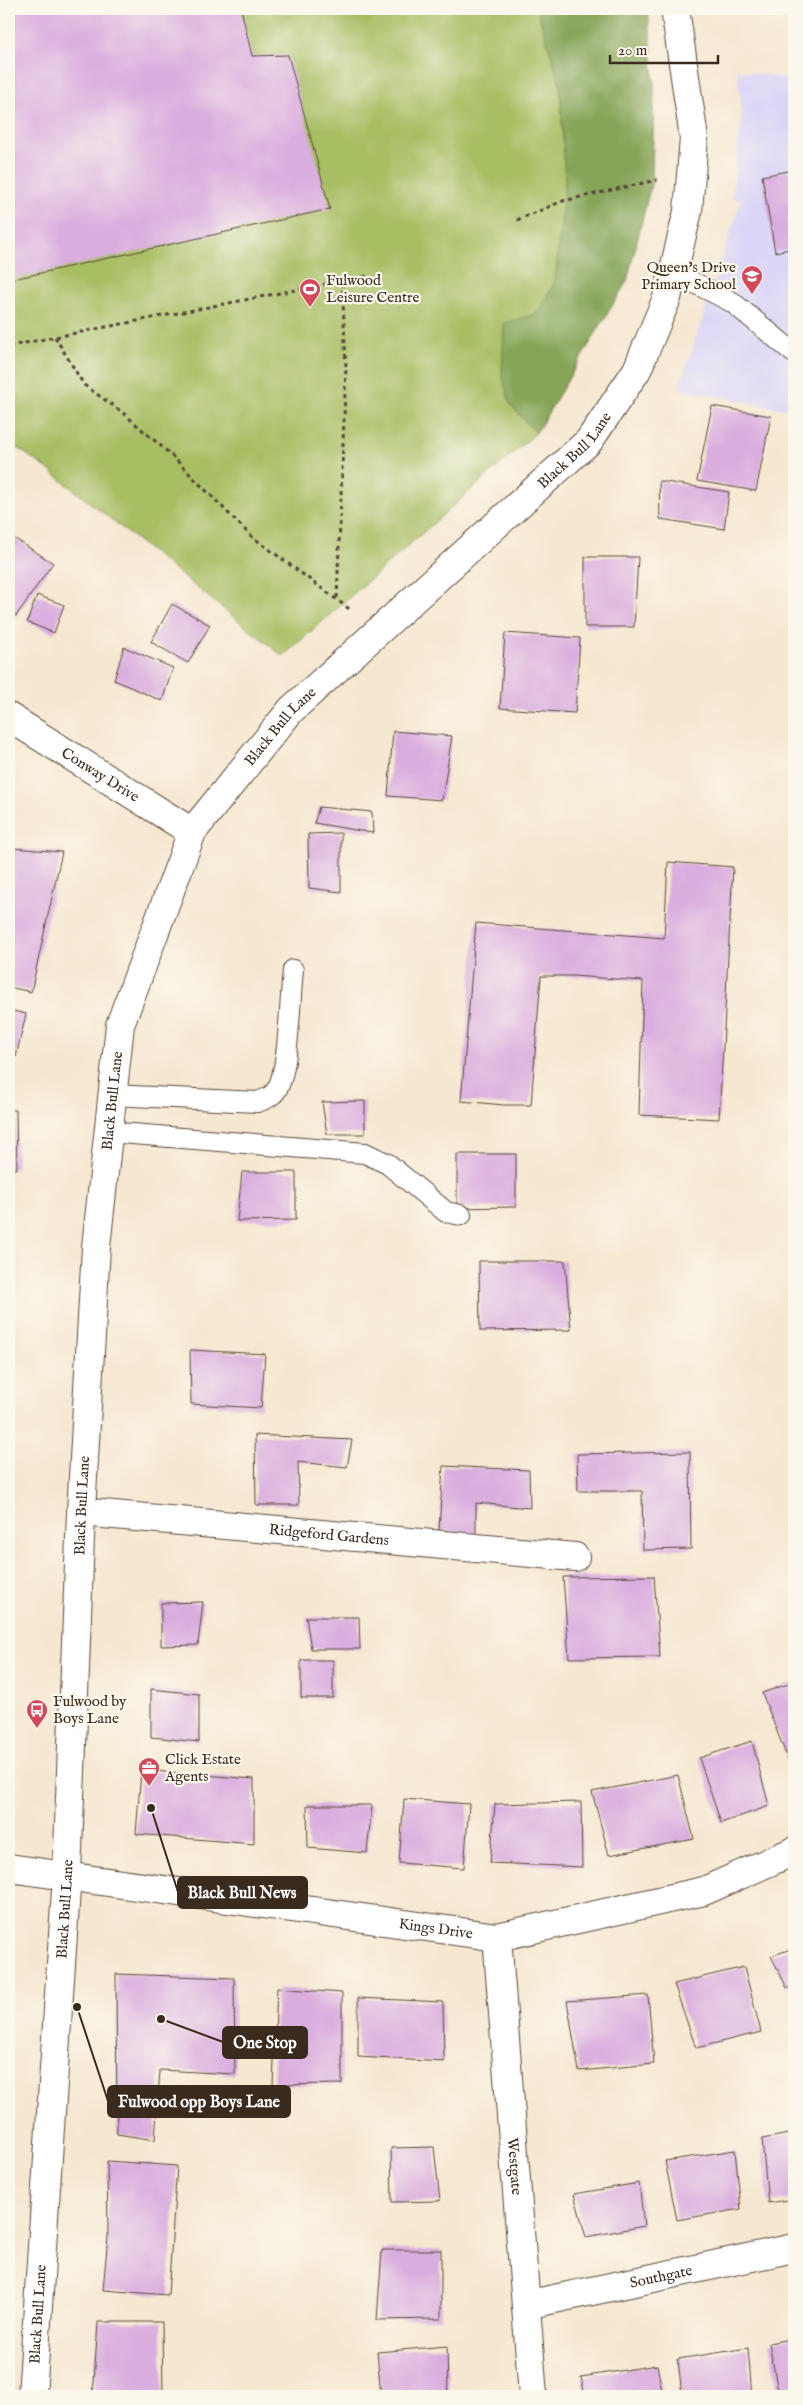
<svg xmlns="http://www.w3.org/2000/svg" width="803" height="2405" font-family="'IM FELL English',serif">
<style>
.built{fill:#dbd6f7}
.green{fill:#a8be63;stroke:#727440}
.forest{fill:#86a559;stroke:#60683c}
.building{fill:#daaddf}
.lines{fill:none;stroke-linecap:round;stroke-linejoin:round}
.lane-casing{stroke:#574639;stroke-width:22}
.street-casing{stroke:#574639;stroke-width:30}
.secondary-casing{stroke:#574639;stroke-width:30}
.path{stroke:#574639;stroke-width:3;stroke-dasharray:4 4;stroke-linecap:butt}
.lane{stroke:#fff;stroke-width:20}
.street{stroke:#fff;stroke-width:28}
.secondary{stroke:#fff;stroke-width:28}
.labels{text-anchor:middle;stroke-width:4.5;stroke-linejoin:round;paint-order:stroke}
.poi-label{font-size:15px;fill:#3b2a1e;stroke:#fbf7ec;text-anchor:start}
.street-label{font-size:15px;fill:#3b2a1e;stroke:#fbf7ec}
.leader{fill:none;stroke:#3b2a1e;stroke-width:2}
.callout-dot{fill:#3b2a1e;stroke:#fbf7ec;stroke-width:2}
.callout{fill:#3b2a1e;stroke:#3b2a1e;stroke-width:2}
.callout-label{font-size:16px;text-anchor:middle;font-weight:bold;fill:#fff}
</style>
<rect width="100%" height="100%" fill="#fbf7ec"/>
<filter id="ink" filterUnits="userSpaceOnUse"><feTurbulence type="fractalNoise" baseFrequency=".02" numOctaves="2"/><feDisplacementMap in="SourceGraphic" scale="10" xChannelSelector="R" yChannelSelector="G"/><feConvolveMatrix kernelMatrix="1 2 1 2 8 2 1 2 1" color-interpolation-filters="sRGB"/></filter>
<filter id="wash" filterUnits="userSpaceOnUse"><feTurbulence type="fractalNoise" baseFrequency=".0096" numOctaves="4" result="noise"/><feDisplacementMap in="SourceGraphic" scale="20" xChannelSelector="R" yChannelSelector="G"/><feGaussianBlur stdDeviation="1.12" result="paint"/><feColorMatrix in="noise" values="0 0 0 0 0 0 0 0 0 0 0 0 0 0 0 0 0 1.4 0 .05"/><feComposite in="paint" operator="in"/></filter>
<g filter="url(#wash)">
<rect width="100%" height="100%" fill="#f6e7d0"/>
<!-- built -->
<path class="built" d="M737,70L794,80V411L679,389L741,201L732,198L742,112Z"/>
<!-- green -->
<path class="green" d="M9,9H648L654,83L652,180L627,281L536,433L283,656L45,467L9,442Z"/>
<!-- forest -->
<path class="forest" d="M537,9H648L654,83L652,180L627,281L536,433L510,404L502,375L504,323L536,314L555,282L565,181L560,83Z"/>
<g id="blocks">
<!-- building -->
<path class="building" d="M9,9H241L252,56L288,55L330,209L9,280Z
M794,170V248L775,252L762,176Z
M712,406L771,416L756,491L697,481Z
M659,481L729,492L724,529L660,519Z
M9,535L53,563L16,616L9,611Z
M585,557H638L634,627H585Z
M37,595L64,605L54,633L27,622Z
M172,604L210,625L188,663L151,642Z
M505,633L580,638L575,713L500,708Z
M124,647L173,668L162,701L114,680Z
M393,731L452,736L442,800L388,796Z
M319,807L372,812L373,833L314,823Z
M341,833V892L309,888L308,834Z
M13,848L62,852L31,992L9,987V872Z
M668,862L733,867L719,1119L639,1115L643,981L573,976H541L531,1105H504L461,1101L476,923L664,938Z
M9,1010L26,1014L16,1057L9,1055Z
M365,1101V1134H327L322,1102Z
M9,1110H16L17,1169H9Z
M457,1154H516V1207L457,1208Z
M242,1172H296V1220L237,1221Z
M479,1261H565L571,1330L480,1331Z
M190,1350L265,1354L261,1408L191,1404Z
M255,1435L352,1440L347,1467L298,1462L299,1505H256Z
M690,1452L691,1549L643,1550L642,1491H578L577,1454Z
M443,1466L529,1470L530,1508L476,1503V1535L439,1530Z
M654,1576L660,1657L569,1658L563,1577Z
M203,1602L198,1645L161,1646V1603Z
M306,1617H359L360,1649H311Z
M301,1660H333V1698H301Z
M794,1682V1775L762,1693Z
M151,1689L199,1694V1742L151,1737Z
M752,1741L769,1806L721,1823L699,1758Z
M141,1770L254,1779V1844L136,1834Z
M678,1775L694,1839L609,1855L592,1792Z
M404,1799L469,1804L464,1868L399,1863Z
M581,1802L582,1867L490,1863L495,1804Z
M307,1805H372L367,1853L308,1848Z
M794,1948V1985L787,1988L771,1956Z
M744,1967L761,2032L696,2048L674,1984Z
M116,1974L234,1978L235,2074L160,2070L155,2140L117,2134Z
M277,1988L342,1993V2084L273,2085Z
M648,1995L654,2064L579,2071L567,2001Z
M358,1998L443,2002L444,2062L358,2057Z
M794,2133V2199L768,2203L762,2139Z
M434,2147L440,2201L392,2202L391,2148Z
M735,2150L741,2209L677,2220L665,2161Z
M107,2161L177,2166L168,2295L103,2290L108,2236Z
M639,2183L644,2226L586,2237L574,2194Z
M382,2250H441V2319L377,2320Z
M98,2322H162L163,2396H93Z
M794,2338V2396H779L769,2343Z
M447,2346L448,2396H381L377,2352Z
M748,2348L752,2396H682L678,2359Z
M657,2365L663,2396H585L581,2377Z"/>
</g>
</g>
<g filter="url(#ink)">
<use href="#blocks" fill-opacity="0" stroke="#574639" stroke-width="1"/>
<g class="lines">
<!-- lane casing -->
<g class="lane-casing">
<path id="lane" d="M673,272L732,302L794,353
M112,1095L257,1102C266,1099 274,1096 278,1087C289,1066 290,997 293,970
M108,1132L365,1153L388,1164L446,1212L461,1215"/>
</g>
<!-- street casing -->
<g class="street-casing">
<g id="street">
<path id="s1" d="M9,717L192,832"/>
<path id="s2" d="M81,1512L575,1557"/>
<path id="s3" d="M9,1868L497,1937L704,1891L794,1851"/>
<path id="s4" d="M497,1937L533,2396"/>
<path id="s5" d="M526,2305L794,2248"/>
</g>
</g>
<!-- secondary casing -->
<g class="secondary-casing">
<g id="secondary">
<path id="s6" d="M32,2396L67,1875L81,1512L96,1247L120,1025L192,832L291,710L589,441L637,370L667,298L688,211L694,138L675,9"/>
</g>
</g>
<!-- path -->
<path class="path" d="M517,220L563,201L657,180
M55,337L84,385L122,412L169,453L250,535L352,611
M9,346L367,276
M337,598L346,367L342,280"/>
<!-- lane -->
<use href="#lane" class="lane"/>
<!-- street -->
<use href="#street" class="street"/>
<!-- secondary -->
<use href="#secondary" class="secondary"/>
</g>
</g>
<!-- icons -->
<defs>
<g id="school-pin" transform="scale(1.125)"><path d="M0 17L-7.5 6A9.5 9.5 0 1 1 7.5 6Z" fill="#d1495b" stroke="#fbf7ec"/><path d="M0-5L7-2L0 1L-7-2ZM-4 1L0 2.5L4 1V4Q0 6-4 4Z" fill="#fff"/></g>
<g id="stadium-pin" transform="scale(1.125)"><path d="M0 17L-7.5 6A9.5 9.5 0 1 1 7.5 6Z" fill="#d1495b" stroke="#fbf7ec"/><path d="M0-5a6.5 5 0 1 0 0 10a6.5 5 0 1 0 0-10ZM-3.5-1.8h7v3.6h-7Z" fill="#fff"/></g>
<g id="bus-pin" transform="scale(1.125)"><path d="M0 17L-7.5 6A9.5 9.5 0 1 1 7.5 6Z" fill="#d1495b" stroke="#fbf7ec"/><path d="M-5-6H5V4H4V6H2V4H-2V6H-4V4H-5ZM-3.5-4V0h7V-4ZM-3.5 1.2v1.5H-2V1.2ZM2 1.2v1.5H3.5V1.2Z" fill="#fff"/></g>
<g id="office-pin" transform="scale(1.125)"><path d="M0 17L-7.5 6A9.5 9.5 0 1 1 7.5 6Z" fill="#d1495b" stroke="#fbf7ec"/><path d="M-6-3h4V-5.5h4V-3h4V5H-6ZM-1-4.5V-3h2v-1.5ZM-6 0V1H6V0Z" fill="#fff"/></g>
</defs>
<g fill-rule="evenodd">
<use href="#school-pin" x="752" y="276"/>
<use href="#stadium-pin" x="310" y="289"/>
<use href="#bus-pin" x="37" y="1710"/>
<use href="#office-pin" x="149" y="1768"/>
</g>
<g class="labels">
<!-- poi labels -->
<g class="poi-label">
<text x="736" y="272" text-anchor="end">Queen's Drive<tspan x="736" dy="17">Primary School</tspan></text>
<text x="326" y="285">Fulwood<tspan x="326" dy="17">Leisure Centre</tspan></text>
<text x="53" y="1706">Fulwood by<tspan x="53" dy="17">Boys Lane</tspan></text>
<text x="165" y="1764">Click Estate<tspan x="165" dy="17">Agents</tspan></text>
</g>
<!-- street labels -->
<g class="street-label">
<text dy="5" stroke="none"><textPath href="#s6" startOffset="2122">Black Bull Lane</textPath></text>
<text dy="5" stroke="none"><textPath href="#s6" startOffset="1718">Black Bull Lane</textPath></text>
<text dy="5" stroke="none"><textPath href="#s1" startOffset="108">Conway Drive</textPath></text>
<text dy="5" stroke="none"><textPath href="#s6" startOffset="1298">Black Bull Lane</textPath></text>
<text dy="5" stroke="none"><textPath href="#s6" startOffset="892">Black Bull Lane</textPath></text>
<text dy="5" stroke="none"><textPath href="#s2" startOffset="249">Ridgeford Gardens</textPath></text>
<text dy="5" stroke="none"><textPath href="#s6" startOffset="488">Black Bull Lane</textPath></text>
<text dy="5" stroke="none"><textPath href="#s3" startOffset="431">Kings Drive</textPath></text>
<text dy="5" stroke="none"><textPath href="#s4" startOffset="230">Westgate</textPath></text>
<text dy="5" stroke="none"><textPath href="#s5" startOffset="138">Southgate</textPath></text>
<text dy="5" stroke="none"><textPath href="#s6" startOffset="82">Black Bull Lane</textPath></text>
</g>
</g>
<!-- callouts -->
<path class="leader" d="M151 1808L178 1892M161 2019L223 2042M77 2007L108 2101"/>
<g class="callout-dot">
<circle cx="151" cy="1808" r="5"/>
<circle cx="161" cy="2019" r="5"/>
<circle cx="77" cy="2007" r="5"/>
</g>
<g class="callout">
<rect x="178" y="1877" width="129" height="31" rx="5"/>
<rect x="223" y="2027" width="84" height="31" rx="5"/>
<rect x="108" y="2086" width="182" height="31" rx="5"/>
</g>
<g class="callout-label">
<text x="242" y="1898">Black Bull News</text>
<text x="265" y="2048">One Stop</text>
<text x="199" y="2107">Fulwood opp Boys Lane</text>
</g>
<!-- margin -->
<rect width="803" height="2405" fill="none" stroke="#fbf7ec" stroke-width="30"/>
<!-- scale -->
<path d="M610 55v8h108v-8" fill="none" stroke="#3b2a1e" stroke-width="2.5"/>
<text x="618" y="55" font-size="15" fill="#3b2a1e" stroke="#fbf7ec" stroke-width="4" paint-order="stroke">20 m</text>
</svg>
